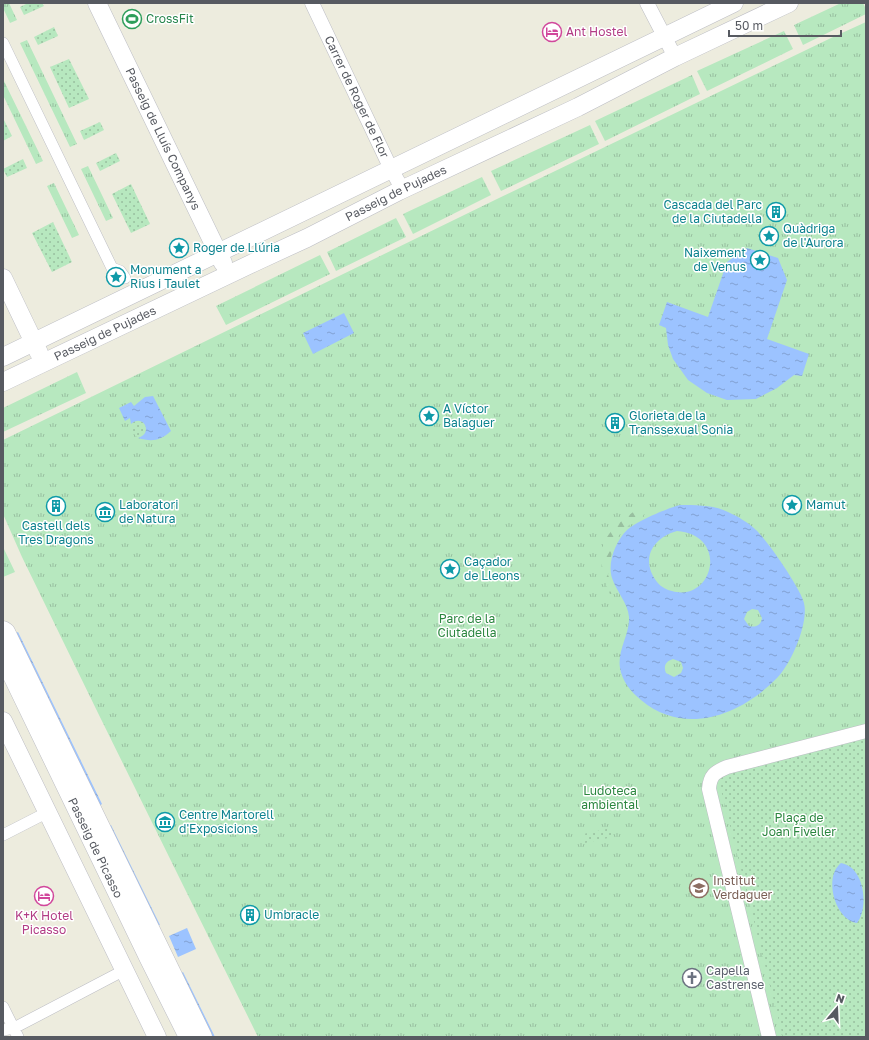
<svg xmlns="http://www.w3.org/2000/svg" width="869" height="1040" font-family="'Golos Text',sans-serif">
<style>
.grass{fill:url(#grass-tufts)}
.forest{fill:url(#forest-firs)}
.garden{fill:url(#garden-dots)}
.water{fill:url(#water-ripples);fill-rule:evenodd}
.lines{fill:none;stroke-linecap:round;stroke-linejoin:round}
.pedestrian-casing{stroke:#bcbdc4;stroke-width:12}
.minor-casing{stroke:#bcbdc4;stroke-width:15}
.tertiary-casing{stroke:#bcbdc4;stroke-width:19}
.pedestrian{stroke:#fff;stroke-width:11}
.minor{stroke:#fff;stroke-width:14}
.tertiary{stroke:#fff;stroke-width:18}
.labels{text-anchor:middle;stroke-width:3;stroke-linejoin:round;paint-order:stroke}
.leisure-label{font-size:12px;fill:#27864d;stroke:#fff;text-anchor:start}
.hotel-label{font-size:12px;fill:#b23c85;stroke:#fff;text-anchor:start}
.street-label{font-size:12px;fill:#575a61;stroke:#fff}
.culture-label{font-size:12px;fill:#0d838f;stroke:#fff;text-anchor:start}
.park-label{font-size:12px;fill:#2b863f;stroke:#fff}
.education-label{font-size:12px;fill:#785e54;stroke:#fff;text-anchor:start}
.worship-label{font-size:12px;fill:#5b616d;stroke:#fff;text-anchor:start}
</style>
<defs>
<pattern id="grass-tufts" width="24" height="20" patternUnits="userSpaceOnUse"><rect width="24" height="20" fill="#b7e8bf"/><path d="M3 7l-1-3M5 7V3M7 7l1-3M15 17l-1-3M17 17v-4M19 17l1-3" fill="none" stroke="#98bf9f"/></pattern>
<pattern id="forest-firs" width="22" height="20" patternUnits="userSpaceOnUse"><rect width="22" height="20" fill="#b7e8bf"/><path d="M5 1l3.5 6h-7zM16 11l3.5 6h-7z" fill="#98bf9f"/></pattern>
<pattern id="garden-dots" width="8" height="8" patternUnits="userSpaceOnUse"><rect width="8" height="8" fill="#b7e8bf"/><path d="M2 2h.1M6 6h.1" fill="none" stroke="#98bf9f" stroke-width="1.8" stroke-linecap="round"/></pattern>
<pattern id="water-ripples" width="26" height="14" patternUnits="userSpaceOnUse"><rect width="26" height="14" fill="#9cc3ff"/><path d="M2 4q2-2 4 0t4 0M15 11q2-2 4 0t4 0" fill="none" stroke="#82a1d2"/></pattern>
</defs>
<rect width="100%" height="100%" fill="#edecde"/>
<!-- grass -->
<path class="grass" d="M3,3H9L17,20L10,23L3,8Z
M841,3H863L866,9V14L803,45L794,25Z
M866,22V1037H258L98,713L22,557L3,514V440L499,198L831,38Z
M784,31L793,49L707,91L697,71Z
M27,40L77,144L70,147L20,43Z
M692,75L700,94L605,141L595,121Z
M3,79L43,161L36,164L3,95Z
M590,125L599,144L501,191L491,171Z
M88,166L113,218L106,221L81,169Z
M482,177L491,195L413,234L403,214Z
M54,183L79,235L72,238L47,186Z
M396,218L406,237L336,271L327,252Z
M320,255L330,274L226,325L216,306Z
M77,372L86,393L3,432V408Z
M3,547L15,572L3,577Z"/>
<!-- forest -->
<path class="forest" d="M639,508L643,509L645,512L642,518L629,525L620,534L613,545L608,575L615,592L610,594C592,550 601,534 639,508Z"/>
<!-- garden -->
<path class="garden" d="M28,3H42L44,6L24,15L20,7Z
M54,27L58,36L38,45L34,37Z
M69,59L89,99L69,108L50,67Z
M3,118L12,136L3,141Z
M100,122L104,130L84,140L80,131Z
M116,153L120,161L100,171L96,163Z
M23,159L27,168L7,177L3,169Z
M131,184L150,224L131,233L112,194Z
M53,222L72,262L52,272L32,233Z
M136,420L143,422L146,428L144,435L138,438C133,433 131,430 131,424Z
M866,737V1037H783L719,782L724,773Z
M611,828L613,837L585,843L583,834Z"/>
<!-- water -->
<path class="water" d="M747,248L778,258L787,280L767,339L809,354L802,376L794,375L777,388L756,399L727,400L707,393L688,380L673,359L668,345L666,328L659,325L667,302L708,317L727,262Z
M344,313L354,333L313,354L303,333Z
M153,396L171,431C160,441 152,442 138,438C154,433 143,413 131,424L130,418L125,421L119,408L131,402L134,406L145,397Z
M680,505C696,505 714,505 728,512C737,516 749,523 756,530C767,540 801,589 804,603C809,623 791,664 777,678C741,715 685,737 641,700C631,692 622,681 620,668C617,650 630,634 629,617C628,603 616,591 612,578C607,562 616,541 627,530C637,521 668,508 680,505ZM677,531C730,535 713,603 672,591C667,590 661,587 657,582C640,560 652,538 677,531ZM752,609L758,610L762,618C761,625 756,628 749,626L744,619L747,612ZM673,659L681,662L683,668L681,673L674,677L666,673C663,666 666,661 673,659Z
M18,632L102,804L98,807L14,634Z
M111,825L160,925L156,926L108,826Z
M841,863C865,867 869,908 857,923C835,920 823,877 841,863Z
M187,928L196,949L178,957L169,936Z
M183,972L215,1037H210L180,974Z"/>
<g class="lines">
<!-- pedestrian casing -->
<g class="pedestrian-casing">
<path id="pedestrian" d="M3,43L112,268L120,271L125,278
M3,835L48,812
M3,1007L18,1037
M3,1030L14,1028L117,974"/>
</g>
<!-- minor casing -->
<g class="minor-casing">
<g id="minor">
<path id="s1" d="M312,3L391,169L403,190"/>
<path d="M647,3L675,57"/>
<path d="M769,1037L709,789C710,775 715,772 727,767L866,731"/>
</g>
</g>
<!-- tertiary casing -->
<g class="tertiary-casing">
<g id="tertiary">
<path id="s2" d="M97,3L223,263"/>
<path d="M3,278L39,353"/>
<path d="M3,357L734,3"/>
<path id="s3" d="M3,382L255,262L307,238L399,191L578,107L675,57L789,3"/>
<path d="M3,630L6,632L203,1037"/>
<path id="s4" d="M3,657L149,959L188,1037"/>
<path d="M3,721L157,1037"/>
</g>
</g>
<!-- pedestrian -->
<use href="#pedestrian" class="pedestrian"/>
<!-- minor -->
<use href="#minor" class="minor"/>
<!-- tertiary -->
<use href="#tertiary" class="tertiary"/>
</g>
<!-- icons -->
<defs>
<g id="stadium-ring" transform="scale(1)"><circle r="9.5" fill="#fff" stroke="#2e9e5b" stroke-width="1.5"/><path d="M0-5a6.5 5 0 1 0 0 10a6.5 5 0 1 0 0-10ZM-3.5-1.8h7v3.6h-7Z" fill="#2e9e5b"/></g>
<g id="hotel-ring" transform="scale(1)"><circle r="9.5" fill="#fff" stroke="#d1479c" stroke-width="1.5"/><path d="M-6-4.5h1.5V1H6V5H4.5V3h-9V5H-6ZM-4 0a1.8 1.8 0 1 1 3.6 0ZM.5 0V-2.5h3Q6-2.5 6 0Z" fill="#d1479c"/></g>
<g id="building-ring" transform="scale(1)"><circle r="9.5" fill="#fff" stroke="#0f9aa8" stroke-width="1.5"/><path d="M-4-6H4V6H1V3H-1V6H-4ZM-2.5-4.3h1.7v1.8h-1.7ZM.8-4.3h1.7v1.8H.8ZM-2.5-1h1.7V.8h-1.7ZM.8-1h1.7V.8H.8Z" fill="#0f9aa8"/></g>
<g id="sight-ring" transform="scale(1)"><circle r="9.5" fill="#fff" stroke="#0f9aa8" stroke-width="1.5"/><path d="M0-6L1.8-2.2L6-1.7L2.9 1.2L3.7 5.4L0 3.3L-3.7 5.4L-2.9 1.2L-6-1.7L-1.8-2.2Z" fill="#0f9aa8"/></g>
<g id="museum-ring" transform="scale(1)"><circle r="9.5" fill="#fff" stroke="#0f9aa8" stroke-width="1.5"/><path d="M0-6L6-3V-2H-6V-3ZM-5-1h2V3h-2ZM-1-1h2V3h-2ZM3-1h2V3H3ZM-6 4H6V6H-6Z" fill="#0f9aa8"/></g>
<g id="school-ring" transform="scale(1)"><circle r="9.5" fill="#fff" stroke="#8d6e63" stroke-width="1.5"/><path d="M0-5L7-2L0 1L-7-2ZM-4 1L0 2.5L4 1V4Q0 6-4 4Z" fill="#8d6e63"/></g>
<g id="church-ring" transform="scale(1)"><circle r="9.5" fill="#fff" stroke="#6b7280" stroke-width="1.5"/><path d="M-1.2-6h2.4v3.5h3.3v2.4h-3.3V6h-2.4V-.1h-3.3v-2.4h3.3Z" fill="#6b7280"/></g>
</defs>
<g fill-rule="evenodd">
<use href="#stadium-ring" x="132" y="19"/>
<use href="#hotel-ring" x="552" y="32"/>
<use href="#building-ring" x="776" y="212"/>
<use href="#sight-ring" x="769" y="236"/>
<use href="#sight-ring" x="179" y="248"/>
<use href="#sight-ring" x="760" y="260"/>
<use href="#sight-ring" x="116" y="277"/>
<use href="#sight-ring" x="429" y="416"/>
<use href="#building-ring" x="615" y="423"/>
<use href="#sight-ring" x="792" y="505"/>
<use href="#building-ring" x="56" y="506"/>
<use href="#museum-ring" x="105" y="512"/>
<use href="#sight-ring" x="450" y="569"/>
<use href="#museum-ring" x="165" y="822"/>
<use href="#school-ring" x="699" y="888"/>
<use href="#hotel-ring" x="44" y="896"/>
<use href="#building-ring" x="250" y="915"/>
<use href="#church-ring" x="692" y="978"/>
</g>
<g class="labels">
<!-- leisure labels -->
<g class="leisure-label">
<text x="146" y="23">CrossFit</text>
</g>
<!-- hotel labels -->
<g class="hotel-label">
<text x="566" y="36">Ant Hostel</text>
<text x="44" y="920" text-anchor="middle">K+K Hotel<tspan x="44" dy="14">Picasso</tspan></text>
</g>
<!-- street labels -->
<g class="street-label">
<text dy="4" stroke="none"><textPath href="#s1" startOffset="104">Carrer de Roger de Flor</textPath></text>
<text dy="4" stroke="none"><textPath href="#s2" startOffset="151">Passeig de Lluís Companys</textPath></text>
<text dy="4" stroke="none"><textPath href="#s3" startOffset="436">Passeig de Pujades</textPath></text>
<text dy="4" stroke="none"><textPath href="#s3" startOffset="113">Passeig de Pujades</textPath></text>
<text dy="4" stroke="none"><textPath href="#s4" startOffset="212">Passeig de Picasso</textPath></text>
</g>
<!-- culture labels -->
<g class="culture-label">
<text x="762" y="209" text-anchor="end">Cascada del Parc<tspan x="762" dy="14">de la Ciutadella</tspan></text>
<text x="783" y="233">Quàdriga<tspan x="783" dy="14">de l'Aurora</tspan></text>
<text x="193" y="252">Roger de Llúria</text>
<text x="746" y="257" text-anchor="end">Naixement<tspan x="746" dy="14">de Venus</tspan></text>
<text x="130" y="274">Monument a<tspan x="130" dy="14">Rius i Taulet</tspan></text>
<text x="443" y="413">A Víctor<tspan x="443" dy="14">Balaguer</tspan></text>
<text x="629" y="420">Glorieta de la<tspan x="629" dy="14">Transsexual Sonia</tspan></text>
<text x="119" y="509">Laboratori<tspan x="119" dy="14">de Natura</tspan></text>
<text x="806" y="509">Mamut</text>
<text x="56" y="530" text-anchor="middle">Castell dels<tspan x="56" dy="14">Tres Dragons</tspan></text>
<text x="464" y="566">Caçador<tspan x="464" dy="14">de Lleons</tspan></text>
<text x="179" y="819">Centre Martorell<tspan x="179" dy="14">d'Exposicions</tspan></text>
<text x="264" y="919">Umbracle</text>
</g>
<!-- park labels -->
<g class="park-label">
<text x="467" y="623">Parc de la<tspan x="467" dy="14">Ciutadella</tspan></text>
<text x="610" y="795">Ludoteca<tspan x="610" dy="14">ambiental</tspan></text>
<text x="799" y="822">Plaça de<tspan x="799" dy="14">Joan Fiveller</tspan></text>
</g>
<!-- education labels -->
<g class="education-label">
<text x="713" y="885">Institut<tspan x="713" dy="14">Verdaguer</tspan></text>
</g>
<!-- worship labels -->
<g class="worship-label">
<text x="706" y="975">Capella<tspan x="706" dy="14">Castrense</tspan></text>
</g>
</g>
<!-- border -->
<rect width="869" height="1040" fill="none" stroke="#575a61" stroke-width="8"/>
<!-- north arrow -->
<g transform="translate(837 1008) rotate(19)" stroke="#ffffff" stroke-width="3" paint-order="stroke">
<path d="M0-3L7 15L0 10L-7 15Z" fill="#575a61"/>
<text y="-6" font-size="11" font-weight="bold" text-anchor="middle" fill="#575a61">N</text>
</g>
<!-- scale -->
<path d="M729 30v6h112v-6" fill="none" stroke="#575a61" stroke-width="2"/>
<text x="735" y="30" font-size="12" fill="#575a61" stroke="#ffffff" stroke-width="3" paint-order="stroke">50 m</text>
</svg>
